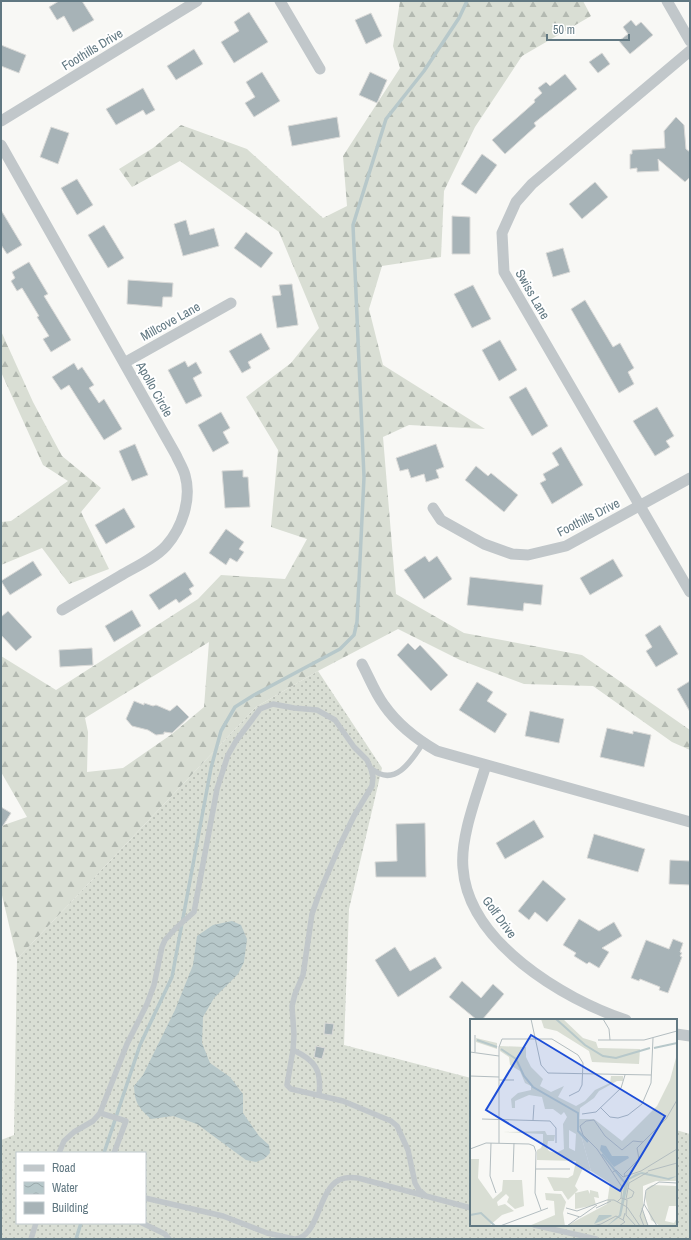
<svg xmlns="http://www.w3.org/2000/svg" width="691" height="1240" font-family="'Archivo Narrow',sans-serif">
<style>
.grass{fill:url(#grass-dots);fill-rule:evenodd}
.forest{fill:url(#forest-firs);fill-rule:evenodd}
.water{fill:url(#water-waves)}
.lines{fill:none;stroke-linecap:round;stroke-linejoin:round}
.stream{stroke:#b7c8ca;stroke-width:3.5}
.building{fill:#a7b3b7;stroke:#dadad8}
.lane{stroke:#c1c7ca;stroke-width:5.5}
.street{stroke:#c1c7ca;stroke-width:11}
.labels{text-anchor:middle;stroke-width:4;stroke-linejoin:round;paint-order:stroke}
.street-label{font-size:13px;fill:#617882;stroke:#fff}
.inset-river{fill:none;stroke:#b7c8ca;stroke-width:2}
.inset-road{fill:none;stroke:#b3bdc0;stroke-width:1}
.view{fill:#1d4ed8;fill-opacity:0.15;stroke:#1d4ed8;stroke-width:2}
.inset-edge{fill:none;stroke:#617882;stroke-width:2}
</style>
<defs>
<pattern id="grass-dots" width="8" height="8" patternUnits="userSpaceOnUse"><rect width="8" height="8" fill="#d9ded4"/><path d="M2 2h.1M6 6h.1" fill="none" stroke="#b3b9b1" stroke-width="1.8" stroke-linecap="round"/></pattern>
<pattern id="forest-firs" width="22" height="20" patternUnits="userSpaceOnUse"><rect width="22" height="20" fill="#d9ded4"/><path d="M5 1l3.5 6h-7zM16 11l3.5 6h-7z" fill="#b3b9b1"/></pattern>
<pattern id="water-waves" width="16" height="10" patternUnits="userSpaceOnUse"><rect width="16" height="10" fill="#b7c8ca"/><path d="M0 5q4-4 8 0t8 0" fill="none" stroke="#98a7a9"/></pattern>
</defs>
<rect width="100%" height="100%" fill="#f8f8f5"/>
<!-- grass -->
<path class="grass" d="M318,671L382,768L349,909L344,1045L471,1078V1225H676V1130L690,1134V1239H1V1140L14,1135L17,959L256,707ZM17,1153H145V1223H17Z"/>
<!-- forest -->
<path class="forest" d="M400,1H583L591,16L522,56L475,127L444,191L441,257L382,266L369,309L383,365L485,429L409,425L383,437L396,594L464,633L582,655L690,730V750L672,742L593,686L524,684L460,660L398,629L318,671L256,707L17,959L1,891V826L27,817L1,772V656L56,690L198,599L221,575L285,579L307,539L271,527L278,450L246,397L291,363L319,328L279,232L180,161L132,187L119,169L153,148L181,125L247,149L323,218L347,206L343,156L400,68L393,46ZM209,642L204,707L172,734L123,768L87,772L88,732L85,718Z
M1,331L33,402L62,456L101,488L81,512L109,569L69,584L42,548L1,565V522L11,521L68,481L43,465L1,372Z"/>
<!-- water -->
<path class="water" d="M232,921L241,925L247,939L244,962L238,974L214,998L203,1017L202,1043L210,1063L230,1077L243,1094V1113L259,1136L269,1145L270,1153L264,1159L256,1162L246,1160L197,1124L173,1116L151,1119C138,1107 135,1103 134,1086L143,1075L175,1010L193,965L197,936L213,925Z"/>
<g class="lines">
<!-- stream -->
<path class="stream" d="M104,1153L140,1045L172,977L211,768L221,731L235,707L254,695L340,649L354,635L357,622L364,477L353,225L386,119L424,71L459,18L467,1
M76,1239L81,1223"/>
</g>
<!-- building -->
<path class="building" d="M59,1H82L94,20L73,32L64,16L57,20L49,7Z
M249,12L268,42L234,63L221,42L239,31L234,22Z
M371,13L382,36L366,44L355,20Z
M631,20L636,26L641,22L653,35L630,54L619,41L628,34L623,27Z
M1,45L26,55L19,73L1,66Z
M194,49L203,64L176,80L167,66Z
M602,53L610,64L598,73L589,62Z
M262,72L280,101L254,117L245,103L255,97L246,82Z
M370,72L387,80L377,103L359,95Z
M565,74L577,89L534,123L536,126L505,154L492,140L535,102L534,100L542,93L538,88L546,82L550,86Z
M143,88L155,110L146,115L143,110L116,125L106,109Z
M337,117L340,137L292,146L288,126Z
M676,117L684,125L686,149L690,152V177L685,182L658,159L659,171L637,172V168L630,169V154H632V150L665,148L664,131Z
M51,127L69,133L58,164L40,157Z
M482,154L497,165L476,194L461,184Z
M77,179L93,205L77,215L61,188Z
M595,182L608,197L582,219L569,204Z
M1,210L22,245L7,254L1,245Z
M452,216L470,217V254H452Z
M186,220L190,235L214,228L219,246L183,256L174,224Z
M104,225L124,258L108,268L88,235Z
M246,232L273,253L261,268L234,248Z
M563,248L570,272L553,277L546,253Z
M29,262L48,294L44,296L71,340L51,352L43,339L49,336L37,317L39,316L22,288L17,291L11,281L15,278L12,272Z
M128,280L173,283L172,297H163L162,307L127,304Z
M292,284L298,325L277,328L272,296L281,295L279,285Z
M473,285L491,319L472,328L454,294Z
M585,300L613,347L620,343L634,368L628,372L634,384L619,393L571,309Z
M261,333L270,349L248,362L251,368L242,373L229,351Z
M500,340L517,370L499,381L482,350Z
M185,361L188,367L196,362L202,373L193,378L202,396L186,404L168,370Z
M74,363L78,370L82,367L94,385L89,388L99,403L104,399L122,429L104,440L69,385L61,390L52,377Z
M526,387L548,426L532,436L509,397Z
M657,407L674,436L666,441L670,447L655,456L633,421Z
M221,412L230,428L223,432L229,443L213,452L198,425Z
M135,444L148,475L132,481L119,451Z
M436,444L444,467L436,470L439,478L426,482L424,474L411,478L408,469L400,471L396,458Z
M561,447L583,485L552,504L540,483L546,480L543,474L559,465L552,453Z
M476,466L488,476L491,473L518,495L504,512L465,480Z
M243,470V477H248L250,507L225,508L222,471Z
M124,508L135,527L106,544L95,525Z
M226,529L244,542L239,549L244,552L237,562L230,558L226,565L209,553Z
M425,556L429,562L437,556L452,579L424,599L404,570Z
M613,559L623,576L590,595L580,578Z
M33,561L42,575L10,595L1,581Z
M185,572L194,586L189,589L192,594L179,603L176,599L159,610L149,595Z
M470,577L543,585L541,605L524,603L523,611L467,605Z
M132,610L141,626L114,642L105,626Z
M8,611L32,637L16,651L1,635V617Z
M660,625L678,654L656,667L646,651L652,647L645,635Z
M408,643L415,650L420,645L448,675L431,691L397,655Z
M92,648L93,665L60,667L59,650Z
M690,681V712L677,689Z
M477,682L493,692L487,701L507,714L495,733L459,710Z
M134,701L144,705V703L153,706L156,705L170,711L177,705L189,717L172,733L164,732V734L156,735L148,730L132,726L126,719Z
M530,711L564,719L559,743L525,736Z
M607,728L633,734V731L651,735L644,767L600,757Z
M1,807L11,813L1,829Z
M534,820L544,837L505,859L496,843Z
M425,823L426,877H376L375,862L397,861L396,824Z
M594,834L645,849L638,872L587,858Z
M670,860L690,861V885L669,884Z
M543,880L566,899L547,922L535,912L529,920L518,911Z
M579,919L599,931L614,922L622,936L602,948L609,952L599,968L589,962L587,964L574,956L576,953L563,945Z
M673,939L683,943L680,952L682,953L680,956L682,957L668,993L659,990L660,987L640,979L639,981L631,978L646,940L669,949Z
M395,947L410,971L435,957L442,968L398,997L375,960Z
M462,981L481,998L493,984L504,994L482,1020H477L449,997Z
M325,1023L334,1024L332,1035L324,1034Z
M316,1046L325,1048L322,1059L314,1057Z"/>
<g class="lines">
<!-- lane -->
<path class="lane" d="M372,769C395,788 412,760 423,743
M293,1050C315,1060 322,1070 319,1095
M100,1113L126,1121L114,1153
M59,1153L64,1141L74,1132L93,1121L100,1113L127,1044L147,1004L154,985L162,947L165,940L176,928L194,912L217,789L228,755L236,741L260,709L273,704L294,708L317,710L335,720L354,747L367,760L371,769L373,777L372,786L354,816L339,847L319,894L312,914L303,975L295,994L292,1006L294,1035L293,1050L287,1085L291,1089L343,1101L391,1121L397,1126L408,1150L415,1183L419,1190L426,1196
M145,1198L223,1216L267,1233L294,1239
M142,1223L165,1234L169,1239
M534,1225L596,1239
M31,1239L36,1223
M296,1239C319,1235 318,1191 339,1180C345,1177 352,1177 358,1178L471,1208"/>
<!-- street -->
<path class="street" d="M280,1L320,69
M667,1L690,41
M690,51L532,184L516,202L502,233L504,272L690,592
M1,121L197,1
M1,145L176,455C179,462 183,468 185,475C192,499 182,528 166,546C154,559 135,567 120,576C101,587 81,599 62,610
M124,363L231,303
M433,508L441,520L484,544L512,554L528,555L566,546L690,478
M362,664C369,677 375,693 384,705C398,725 416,739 437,751L690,822
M486,765C477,795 460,837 463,868C468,942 563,999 626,1020
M676,1034L690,1036"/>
</g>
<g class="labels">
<!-- street labels -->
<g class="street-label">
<text transform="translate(92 49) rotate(-31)" y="5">Foothills Drive</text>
<text transform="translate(533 294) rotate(60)" y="5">Swiss Lane</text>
<text transform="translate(170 321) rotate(-29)" y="5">Millcove Lane</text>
<text transform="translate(155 389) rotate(61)" y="5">Apollo Circle</text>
<text transform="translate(588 517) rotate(-27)" y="5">Foothills Drive</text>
<text transform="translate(500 917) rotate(54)" y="5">Golf Drive</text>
</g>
</g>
<!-- overview -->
<g transform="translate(470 1019)">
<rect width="207" height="207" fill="#f8f8f5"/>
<path d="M207,35V162H186L173,167V193L179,207H96L137,185L140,164L121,152L109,109V100H124L152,122L187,87L200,61Z" fill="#d9ded4"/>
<path d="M71,0H93L113,19L126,23L128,29L170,30L169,45L122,43L119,32L87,12L74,9ZM6,19L27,24V30L6,23ZM29,27L56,28V38L61,48L73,60L70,67L81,73L94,67L88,78L106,87L115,82L125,71L140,64L141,57H153V62H147L129,72L124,79L110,89L109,109L121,152L113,149L105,167L108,171L98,181L92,172H84L77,158L98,159L103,156L106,142L67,141V131L71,129L73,124V115L33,113L75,112L77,116H85L84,122H78L77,129L79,132L86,134L94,130L93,105L97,98L94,93L91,96L83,90H75L72,78L59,76L45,82V89H42L41,80L48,74L61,71V67L55,64L50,52L40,46L39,38L30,32ZM99,111L106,115L105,132L99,129ZM0,140H9L8,159L23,180L32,172L33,161H52L54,187L45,190L37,183L39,178L36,175L27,183L28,187L35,185L44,192L32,196L19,207H0ZM182,166L206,167L207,187H199L195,202L204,204L207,199V207H190L181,201L175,178L177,169ZM75,174L91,175L96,183L93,194L95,207H59L85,196L84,182L76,181Z" fill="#d9ded4" fill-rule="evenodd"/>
<path d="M118,171L120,175V171L128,173L129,179L124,178L126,186L105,190V174Z" fill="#d9ded4"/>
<path d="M131,126L136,127L142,137H158L159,139L144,148L130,131ZM172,153L198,159L207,157L199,161L171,155L159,161L151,197L137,207L149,196L155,162L165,155ZM129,196H141L142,197L124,205Z" fill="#b7c8ca"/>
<path class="inset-river" d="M86,0L115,26L133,37L146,39L180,29M7,21L27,28M184,29L207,24M31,30L46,40L54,57L63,68L108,94V112L118,123M132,135L155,164M0,196L11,194L25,207"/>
<path class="inset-road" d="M61,0L71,46L78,54L181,56M133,0L139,10L140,21M128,21H174L207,12M0,33L29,37M5,33V16M0,57L29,58M29,61H44M130,88L140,98L148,99L158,96L172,85L181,64L183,19M112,95L126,93L151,69L155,56M12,100L80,102L86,109V124M63,101L64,86M21,124L20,157L26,174M29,124V28L32,20H82L108,36L113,44L112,66L109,72L99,77M0,130L16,124L59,125L64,127L66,133L65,174L71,191M66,150H100M178,152L207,144M43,153L44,124M143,153L146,151L153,158L171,152L207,130M155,157L154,155L169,140L167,129L196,100L207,81M151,179L157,181L156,196L166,207M156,180L159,164L178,153M157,180L162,178L164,173L158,169M147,183L151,179L152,168L127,130L113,116L110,107L116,102L124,101L135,117L152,131L163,122L173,123M174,185L170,197L174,207M96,189L107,192L137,181H144L157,188L170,207M126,189L141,182M172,189L178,207M97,194L110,198L127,186M30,207L78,189M97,207L109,198M122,207L131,205L146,197L153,201M149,207L155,203L153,201L155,194M187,207L174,185L176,171L189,163L207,164"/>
<path class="view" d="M61,16L195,97L150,172L16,91Z"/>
<rect width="207" height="207" class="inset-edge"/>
</g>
<!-- border -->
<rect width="691" height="1240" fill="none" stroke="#617882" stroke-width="4"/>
<!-- legend -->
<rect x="16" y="1152" width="130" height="72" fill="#ffffff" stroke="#c0c9cd"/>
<rect x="24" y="1165" width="20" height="6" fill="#c1c7ca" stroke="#c0c9cd"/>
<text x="52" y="1172" font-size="12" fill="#617882">Road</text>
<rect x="24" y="1182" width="20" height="12" fill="url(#water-waves)" stroke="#c0c9cd"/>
<text x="52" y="1192" font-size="12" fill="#617882">Water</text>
<rect x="24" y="1202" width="20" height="12" fill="#a7b3b7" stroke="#c0c9cd"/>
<text x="52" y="1212" font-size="12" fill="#617882">Building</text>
<!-- scale -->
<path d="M547 34v6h82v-6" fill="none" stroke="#617882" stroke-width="2"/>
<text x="553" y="34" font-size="12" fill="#617882" stroke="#ffffff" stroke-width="3" paint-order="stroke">50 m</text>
</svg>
